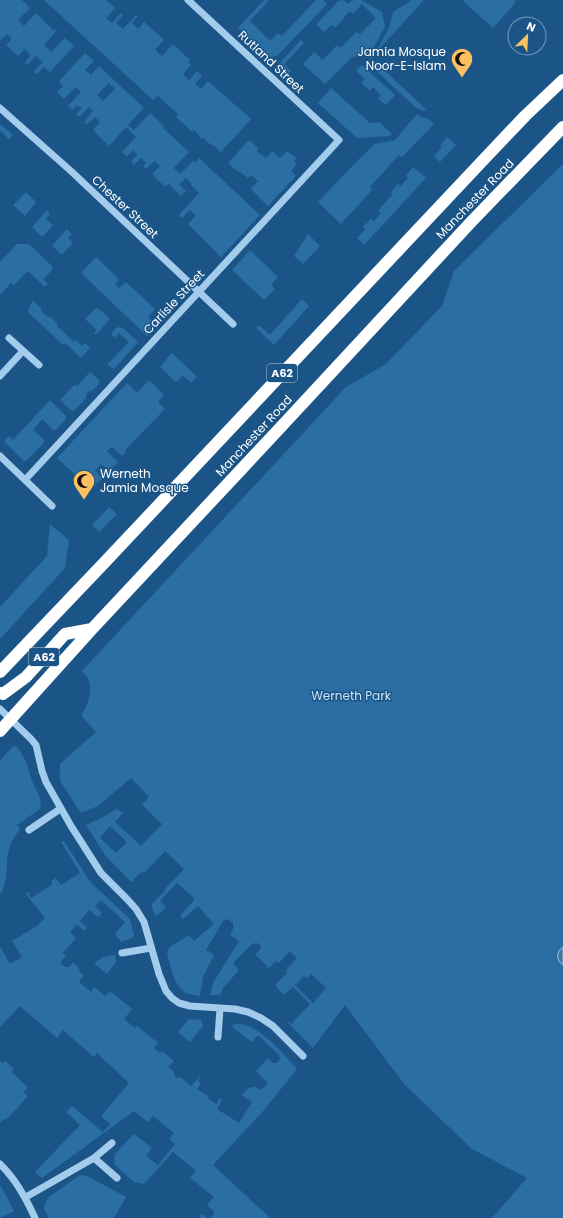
<svg xmlns="http://www.w3.org/2000/svg" width="563" height="1218" font-family="Poppins,sans-serif">
<style>
.green{fill:#2b6ea4;fill-rule:evenodd}
.water{fill:#477195;stroke:#96c8ee}
.lines{fill:none;stroke-linecap:round;stroke-linejoin:round}
.minor{stroke:#a3cbec;stroke-width:7}
.highway{stroke:#fff;stroke-width:12}
.labels{text-anchor:middle;stroke-width:3;stroke-linejoin:round;paint-order:stroke}
.shield{fill:#1b5587;stroke:#bbccdb;stroke-width:1}
.shield-label{font-size:11px;font-weight:bold;fill:#fff}
.poi-label{font-size:12px;fill:#fff;stroke:#1b5587;text-anchor:end}
.street-label{font-size:12px;fill:#fff;stroke:#1b5587}
.park-label{font-size:12px;fill:#c9e3f9;stroke:#1b5587}
</style>
<rect width="100%" height="100%" fill="#1b5587"/>
<!-- green -->
<path class="green" d="M0,0H22L30,8L18,20L24,26L36,13L54,31L56,29L57,30L44,45L51,52L65,38L74,46L50,72L44,67L37,74L34,71L43,62L36,56L27,65L25,62L31,55L25,49L18,56L6,45L12,39L7,34L1,40L0,39Z
M44,0H106L115,8L106,18L112,23L121,13L123,15L116,23L123,29L136,15L138,16L132,23L138,29L144,22L164,40L155,50L162,56L173,44L190,60L188,62L191,65L183,74L189,80L197,71L202,76L195,84L201,89L208,81L251,119L221,152L213,145L212,146L203,138L202,139L194,130L192,132L176,117L178,114L158,96L153,100Z
M264,0H269L250,21L270,41L278,33L282,36L316,0H323L327,4L277,56L270,57L238,28Z
M343,0L348,4L352,0H361L382,12L385,27L370,54L352,57L325,84L303,64L314,52L323,60L337,45L341,48L356,32L360,34L376,18L362,4L353,14L350,11L335,28L331,25L324,32L316,25L338,1Z
M412,0H424L371,58L426,109L424,111L416,108L369,64L389,28L393,12Z
M464,0H514L516,2L493,28L463,1Z
M301,40L304,43L284,64L291,71L289,73L281,66L280,63Z
M85,53L94,61L85,70L91,75L99,66L144,108L128,125L134,130L150,113L164,126L163,128L189,152L174,168L180,174L193,161L195,163L199,158L260,215L221,257L188,224L196,215L190,210L182,218L179,215L199,193L191,185L192,184L186,178L179,184L186,191L181,196L169,184L165,187L152,174L160,166L155,161L146,169L143,166L146,163L141,158L134,165L131,161L137,155L133,150L127,157L122,152L136,137L126,127L109,146L93,130L100,122L95,117L87,124L84,122L93,111L89,107L79,117L76,114L82,108L77,105L72,110L68,106L81,92L76,87L64,99L57,92L63,86L59,81ZM109,83L115,89L103,101L97,95Z
M362,65L395,95L386,105L378,99L381,95L373,87L370,91L361,83L365,79L356,71Z
M331,88L370,123L379,122L392,134L390,136L357,138L318,103Z
M417,114L422,118H427L434,124L402,157L399,155L370,187L372,190L341,224L318,202L363,155L375,144L395,140Z
M0,124L13,135L9,139L0,131Z
M447,137L456,145L440,162L434,156L442,147L440,145Z
M249,140L259,149L257,151L266,158L272,151L280,158L287,151L296,158L294,161L297,164L291,171L296,176L268,206L251,189L258,181L251,175L248,178L239,171L238,172L228,163Z
M563,164V1218H492L527,1178L472,1149L404,1084L345,1005L313,1048L287,1022L288,1021L291,1024L310,1004L293,987L284,995L276,987V984L287,973L286,970L297,958L290,951L279,963L276,961L269,968L255,954L259,951L261,946L257,943L252,944L233,963L239,970L223,988L220,995H210L213,983L239,941L230,935L233,929V923L228,919L223,921L206,950L214,955L203,977L200,996C196,995 191,995 188,994C174,988 170,965 167,952L170,947L189,935L194,941L214,924L198,906L183,919L180,916L195,899L177,883L160,901L166,907L156,917L151,905L165,891L164,890L184,869L165,851L144,873L142,871L131,882L105,855L86,825L99,819L117,809L123,813L115,822L141,846L162,824L142,805L149,797L131,778L98,806L81,813L60,781V764L96,732L81,715C88,706 93,691 88,678C86,676 83,673 82,671L346,387L386,364L442,306L454,271ZM110,826L127,842L116,853L100,838ZM311,974L326,988L313,1003L295,985L304,976L307,978Z
M413,167L426,178L364,245L357,238L365,230L363,227L371,219L374,221L381,213L378,210L393,194L391,192L398,184L401,186L408,178L406,176Z
M26,192L36,202L25,216L13,205Z
M47,210L50,214L46,219L53,225L42,237L32,227Z
M67,229L72,234L68,238L73,243L62,255L52,246Z
M308,234L320,246L303,264L294,256Z
M17,244H29L52,266V270L43,279L48,284L45,287L28,271L14,285L11,283L0,295V262Z
M250,250L278,277L271,285L275,289L264,300L232,270Z
M96,257L119,279L115,284L119,288L126,282L155,309L148,317L153,321L158,316L162,320L147,336L81,273Z
M302,299L309,306L274,345L256,328L259,325L270,335Z
M33,301L42,309L41,311L48,317L49,316L58,324L56,325L74,342L76,340L82,346L85,343L90,348L81,358L65,343L63,345L28,312L30,305Z
M98,308L109,318L108,321L96,335L94,333L97,330L85,319L94,310Z
M119,327L123,328L138,342L114,369L107,365L129,342L119,333L115,338L111,334L116,328Z
M172,353L197,377L191,383L183,375L176,382L160,367Z
M90,372L99,380V384L92,391L90,390L86,395V398L74,411L71,410L60,400L74,385L77,386Z
M149,380L164,395L158,402L165,409L125,450L126,452L122,456L112,447L107,451L118,462L109,471L101,464L95,471L103,478L91,489L57,458L127,383L137,393Z
M50,400L66,416V419L56,430H53L42,419L33,430L44,440V443L27,460L24,461L4,441L9,436L13,440Z
M109,507L117,514L99,532L92,525Z
M50,524L69,540L65,568L0,639V607L47,556Z
M13,746L18,748L27,763L30,776L40,798L41,805L40,809L17,825L20,829C15,835 11,842 9,849C5,865 9,881 0,895V761Z
M64,841L91,883L130,919L134,935L133,938L121,942L115,934L125,922L101,900L95,906L102,913L98,917L89,910L80,921L87,927L84,931L77,924L70,932L76,938L63,953L66,956L61,961L62,965L65,967H69L73,962L79,968L78,970L84,975L79,982L91,992L94,987L105,996L110,991L132,1009L124,1019L135,1028L137,1026L158,1043L154,1048L160,1053L162,1051L174,1061L168,1067L174,1071V1075L177,1078L180,1077L191,1086L202,1074L198,1081L201,1083L197,1089L209,1097L208,1099L216,1104L220,1098L222,1100L217,1109L239,1123L252,1102L242,1095C247,1088 253,1084 261,1090L268,1083L256,1071L268,1058L273,1063H277L280,1059L279,1055L258,1035L252,1042L232,1027L234,1024C256,1020 283,1054 297,1069L264,1110L213,1165L270,1218H199L202,1214L207,1218H210L214,1214L213,1210L207,1205L214,1197L190,1178L196,1171L173,1152L144,1184L134,1182L114,1164L115,1154L134,1134L152,1148L146,1156L158,1165L175,1144L169,1139L174,1133L153,1116L148,1122L134,1111L42,1178L35,1172L80,1125L66,1112L72,1106L103,1132L110,1124L101,1116L129,1083L97,1053L94,1057L63,1030L57,1038L20,1006L0,1027V946L10,964L22,957L12,941L37,926L45,918L25,893L28,892L31,898L53,884L51,881L56,878L61,885L80,873L61,842Z
M115,955L116,962L107,974L94,963L104,957Z
M189,1019L201,1020L203,1026L190,1042L178,1032Z
M0,1061L3,1063L5,1061L14,1069L11,1072L28,1087L23,1092L28,1096L9,1117L0,1122Z
M80,1175L87,1176L126,1197L114,1218H49L44,1209L45,1203L49,1197Z
M1,1186L14,1211L0,1218V1187Z"/>
<!-- water -->
<path class="water" d="M563,947V965C556,960 556,952 563,947Z"/>
<g class="lines">
<!-- minor -->
<path class="minor" d="M0,108L72,172L233,324
M9,338L39,365
M0,376L23,351
M0,456L52,506
M25,480L339,140L188,0
M0,709L31,739L36,745L42,771L46,782L71,826L101,873L127,899L136,909L144,922L159,974L166,991L172,998L179,1003L190,1006L235,1009L248,1012L261,1018L273,1026L303,1056
M29,830L60,809
M122,953L151,948
M218,1037L220,1009
M94,1158L117,1178
M0,1164C16,1179 26,1198 35,1218
M26,1197L94,1158L112,1143"/>
<!-- highway -->
<path class="highway" d="M0,672L104,563L487,156L525,116L563,80
M0,693L3,694L26,677L65,634L92,629
M0,731L92,629L279,429L472,221L563,127"/>
</g>
<!-- icons -->
<defs>
<g id="mosque-pin" transform="scale(1.15)"><path d="M0 17L-7.5 6A9.5 9.5 0 1 1 7.5 6Z" fill="#fdc060" stroke="#1b5587"/><path d="M3.5-4.9A6 6 0 1 0 3.5 4.9A5 5 0 1 1 3.5-4.9Z" fill="#111"/></g>
</defs>
<g fill-rule="evenodd">
<use href="#mosque-pin" x="462" y="59"/>
<use href="#mosque-pin" x="84" y="481"/>
</g>
<g class="labels">
<!-- shield labels -->
<g class="shield">
<rect x="267" y="364" width="30" height="18" rx="3"/>
<rect x="29" y="648" width="30" height="18" rx="3"/>
</g>
<g class="shield-label">
<text x="282" y="377">A62</text>
<text x="44" y="661">A62</text>
</g>
<!-- poi labels -->
<g class="poi-label">
<text x="446" y="56">Jamia Mosque<tspan x="446" dy="14">Noor-E-Islam</tspan></text>
<text x="100" y="478" text-anchor="start">Werneth<tspan x="100" dy="14">Jamia Mosque</tspan></text>
</g>
<!-- street labels -->
<g class="street-label">
<text transform="translate(271 62) rotate(43)" y="4">Rutland Street</text>
<text transform="translate(475 199) rotate(-46)" y="4">Manchester Road</text>
<text transform="translate(125 207) rotate(43)" y="4">Chester Street</text>
<text transform="translate(174 302) rotate(-47)" y="4">Carlisle Street</text>
<text transform="translate(254 436) rotate(-47)" y="4">Manchester Road</text>
</g>
<!-- park labels -->
<g class="park-label">
<text x="351" y="700">Werneth Park</text>
</g>
</g>
<!-- north arrow -->
<g transform="translate(527 36) rotate(24)"><circle r="19" fill="#1b5587" stroke="#7699b7"/>
<path d="M0-3L7 15L0 10L-7 15Z" fill="#fdc060"/>
<text y="-6" font-size="11" font-weight="bold" text-anchor="middle" fill="#ffffff">N</text>
</g>
</svg>
